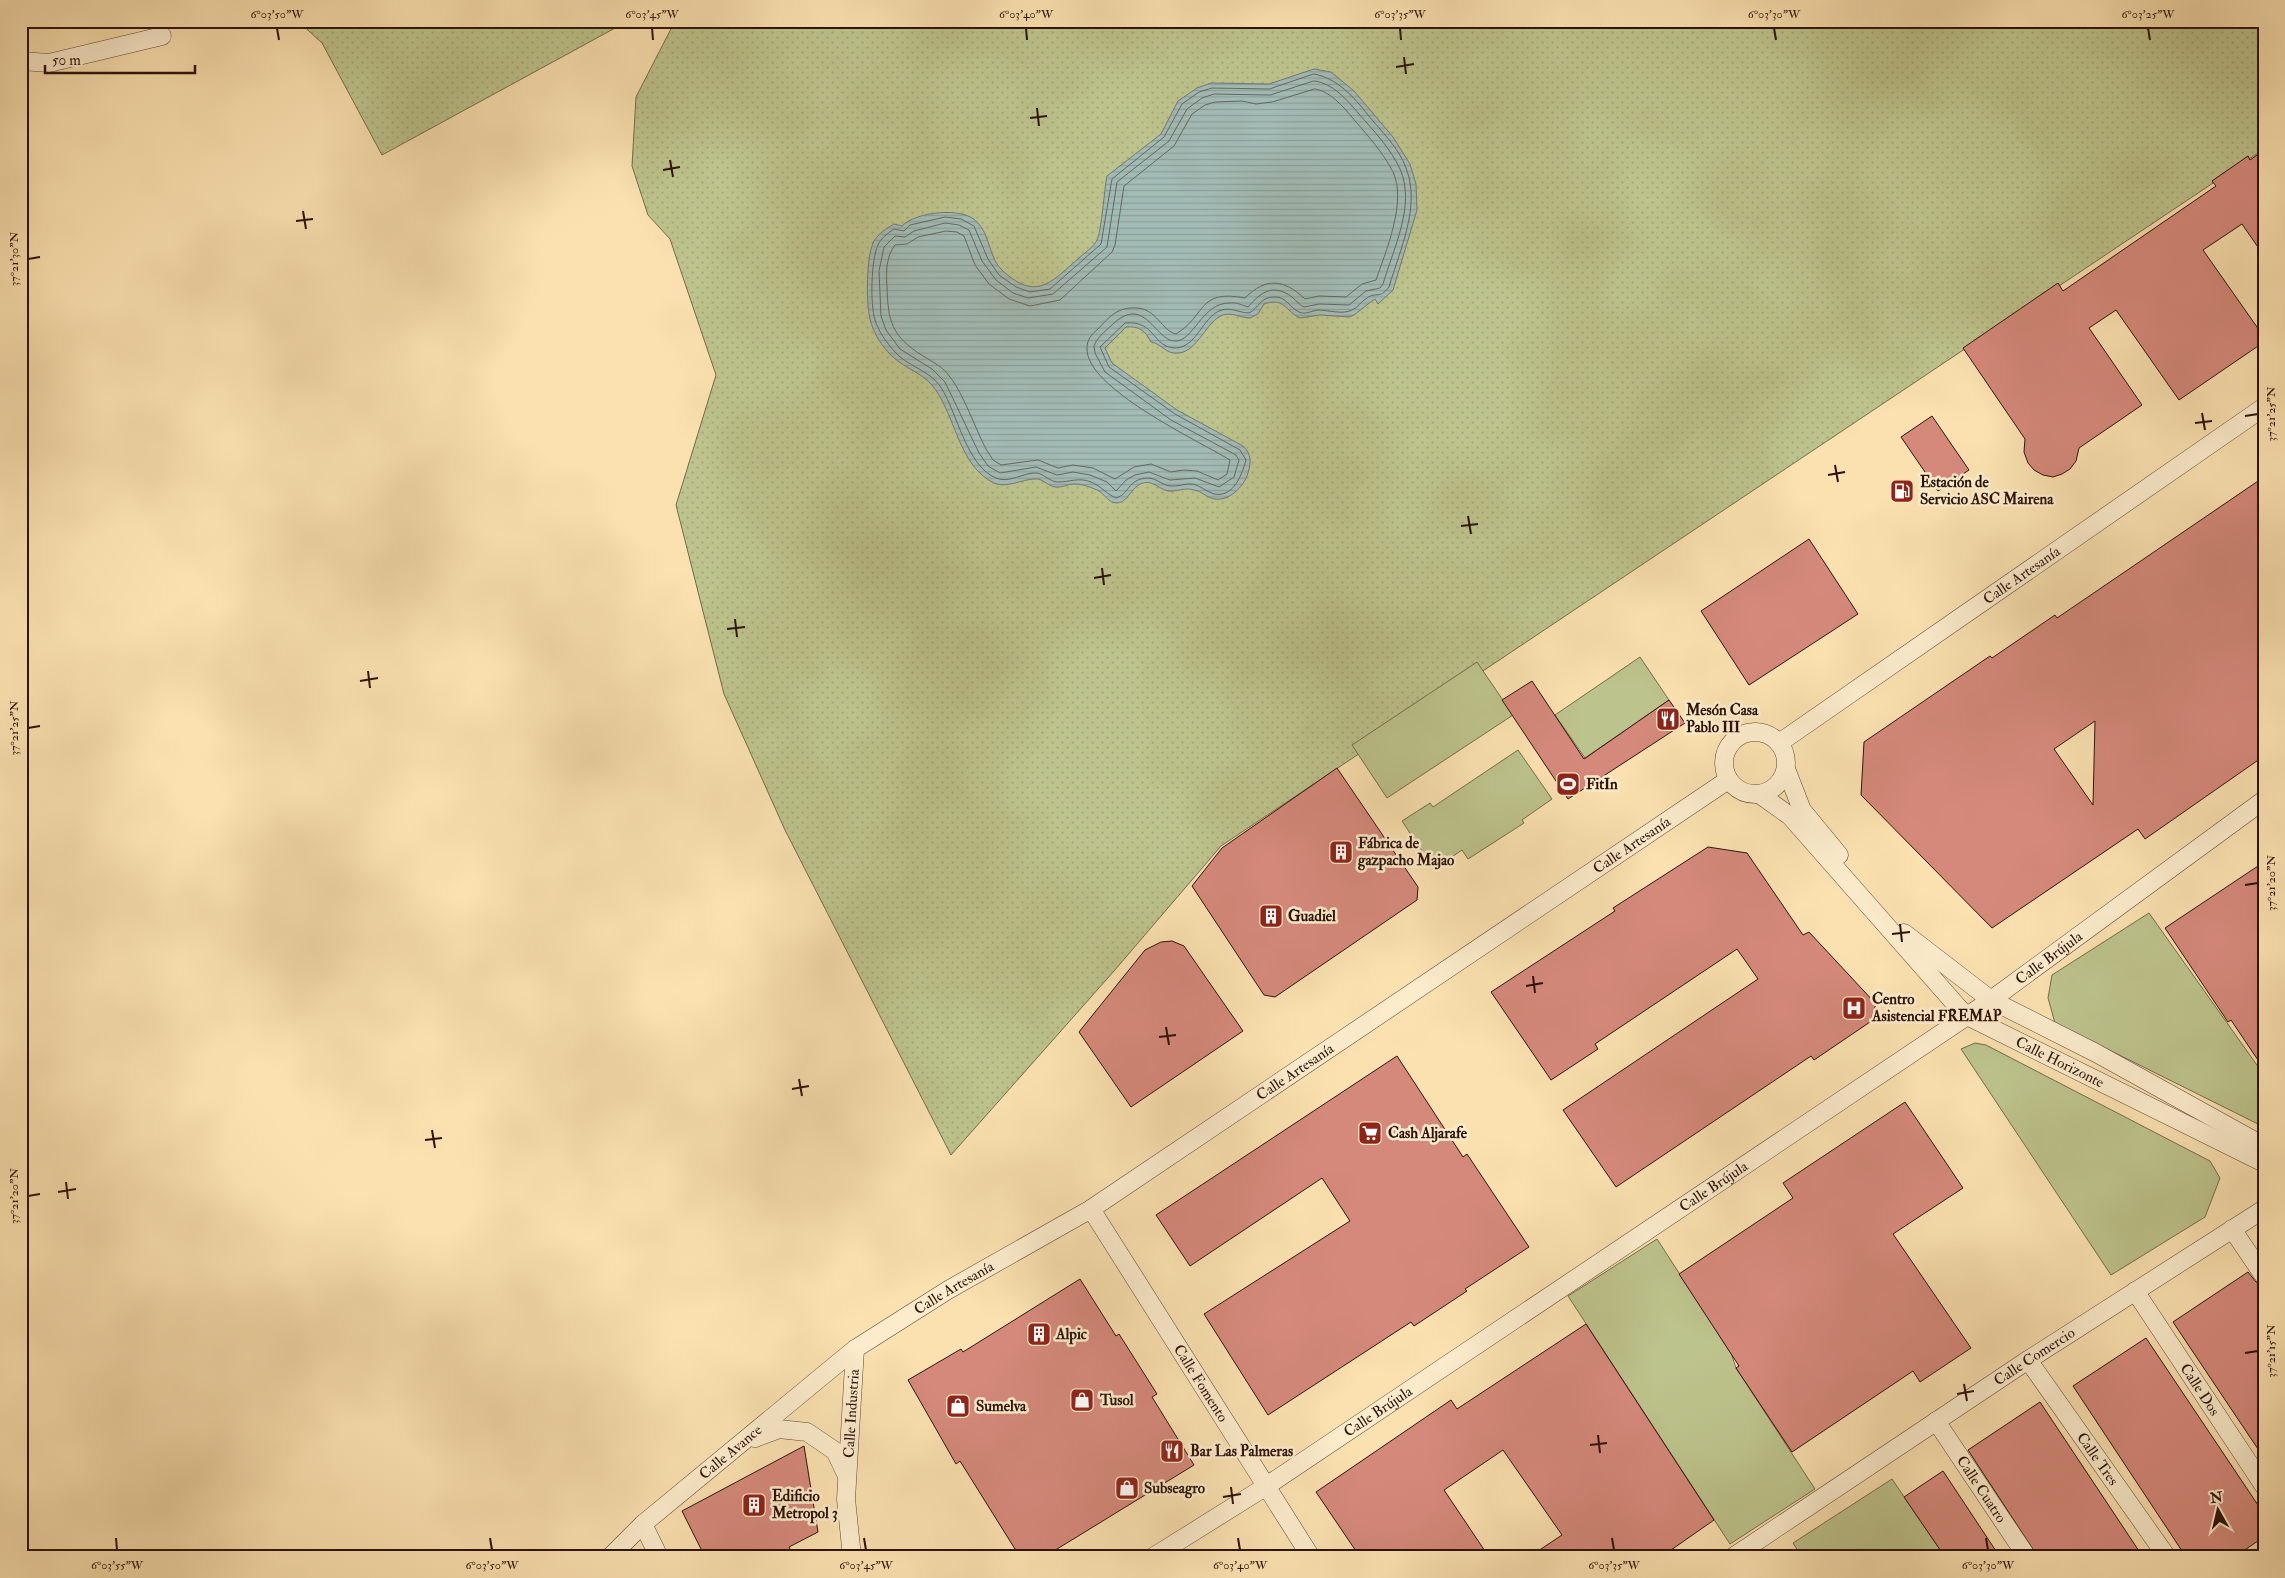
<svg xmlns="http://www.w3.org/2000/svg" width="2285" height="1578" font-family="'IM FELL Double Pica',serif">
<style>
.grass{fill:url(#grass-dots);stroke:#746b4a}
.garden{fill:#bdc38c;stroke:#746b4a}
.water{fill:url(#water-rules);stroke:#737870}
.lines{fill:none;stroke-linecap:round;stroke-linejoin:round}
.shore{stroke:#67675f;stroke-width:1}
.building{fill:#d5897b;stroke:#2c1309;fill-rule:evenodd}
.minor-casing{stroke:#604633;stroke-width:19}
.minor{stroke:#fceccc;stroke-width:18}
.ticks{fill:none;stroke:#2c1309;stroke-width:2}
.labels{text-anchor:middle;stroke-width:5;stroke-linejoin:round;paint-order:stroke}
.poi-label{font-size:15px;font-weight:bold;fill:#2c1309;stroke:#fceccc;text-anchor:start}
.street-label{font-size:15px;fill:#2c1309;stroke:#fceccc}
.neatline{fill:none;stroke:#2c1309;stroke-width:2}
.ticks-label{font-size:12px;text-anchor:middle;fill:#2c1309}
</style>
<defs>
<pattern id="grass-dots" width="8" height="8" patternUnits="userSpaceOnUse" patternTransform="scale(1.25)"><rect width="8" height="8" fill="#bdc38c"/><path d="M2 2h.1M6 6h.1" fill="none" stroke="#a3a777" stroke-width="1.8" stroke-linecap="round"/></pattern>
<pattern id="water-rules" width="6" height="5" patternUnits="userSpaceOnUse" patternTransform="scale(1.25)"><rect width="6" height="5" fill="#a2bbb5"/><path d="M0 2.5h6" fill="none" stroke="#8ca09a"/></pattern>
</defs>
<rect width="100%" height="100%" fill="#fbe1b0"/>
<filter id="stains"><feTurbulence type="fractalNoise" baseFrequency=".004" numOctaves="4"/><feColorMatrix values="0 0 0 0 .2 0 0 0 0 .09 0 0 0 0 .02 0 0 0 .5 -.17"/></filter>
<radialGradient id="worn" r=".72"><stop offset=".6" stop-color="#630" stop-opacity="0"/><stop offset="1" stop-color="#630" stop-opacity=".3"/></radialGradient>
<!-- grass -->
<path class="grass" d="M298,21H628L382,155L322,43Z
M675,21H2264V149L1221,846L1114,971L951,1155L785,830L724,694L676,505L716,375L670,239L648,215L632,166L636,97Z"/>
<!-- garden -->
<path class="garden" d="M1640,657L1669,700L1585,758L1555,715Z
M1477,662L1513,715L1387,798L1352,745Z
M1518,750L1552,799L1522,820L1524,823L1468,859L1462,850L1434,869L1402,821L1430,803L1433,807Z
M2149,913L2264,1075V1127L2055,1023L2048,998L2052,975Z
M1975,1043L1986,1045L2210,1161L2220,1178L2205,1217L2111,1275L1961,1049Z
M1657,1239L1731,1353L1736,1368L1815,1489L1730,1544L1568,1296Z
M1892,1479L1945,1557H1802L1793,1543Z"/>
<!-- water -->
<path class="water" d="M1314,69L1331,72L1354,91L1393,137L1410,164L1416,184L1417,210L1393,290L1378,304L1375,299L1372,301L1354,315L1349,317L1320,315L1300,318C1285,311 1285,297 1264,304L1258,314L1250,318C1241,318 1232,312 1223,315C1207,320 1198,351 1179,353C1166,355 1161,343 1151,342C1145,330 1139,326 1126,327L1105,348L1112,363L1177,410L1243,446C1252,455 1251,462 1248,473C1244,487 1227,504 1211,498C1205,496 1201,491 1194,490C1185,487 1177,492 1168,491C1162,490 1157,485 1151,483C1132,479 1131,502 1117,503C1109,503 1105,495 1099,491C1091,487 1082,484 1074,484C1068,484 1061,488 1055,487C1048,486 1042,478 1035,479C1022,479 1006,489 994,483C959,466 956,418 935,389C925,374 906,369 893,357C883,348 873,333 870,319C866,302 866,256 874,241C879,233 886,229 894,224L902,226C915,212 963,206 977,222C991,235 988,259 1004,272C1037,301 1051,282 1078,259C1083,254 1094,247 1097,240C1102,228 1104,191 1107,176L1161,134L1178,101L1197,88L1211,83L1269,84Z"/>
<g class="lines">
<!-- shore -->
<path class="shore" d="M1314,74C1337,78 1354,97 1368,115C1381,131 1399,148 1406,168C1421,206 1400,249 1389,287C1379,300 1377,291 1367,298C1361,301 1358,308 1352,310C1343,315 1328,310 1318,310C1311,311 1305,315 1299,312C1290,308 1286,296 1274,297C1260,297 1259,308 1249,313C1239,313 1230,306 1219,311C1203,318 1196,347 1176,348C1152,348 1156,320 1125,323L1100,347L1109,367L1175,414L1240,450L1246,460C1242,474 1234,498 1214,494C1207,492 1201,486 1193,484C1185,483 1178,487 1170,486C1162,485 1156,478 1148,478C1127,479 1130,494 1116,498C1108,495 1101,486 1091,482C1079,477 1070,482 1058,482C1050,482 1044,474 1037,473C1024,472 1009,484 996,478C966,466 957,411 940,386C929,370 907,366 895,352C886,342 879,332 875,320C870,304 871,260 878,245C881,238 888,233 894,229L904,231L910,225L945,217L961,219L974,226L988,259L999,275L1016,287L1030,292L1050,289L1101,244L1112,179L1164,137L1182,104L1199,92L1212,88L1269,89Z
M1314,81C1333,83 1347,100 1359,114C1373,130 1391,149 1400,169C1416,205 1393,249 1383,284L1380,288L1366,291L1349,305L1319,304L1304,307C1299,305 1297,301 1292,297C1273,283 1261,292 1248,307C1242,305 1236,302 1229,303C1202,303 1193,342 1175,341C1155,341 1145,293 1112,325C1105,331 1097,338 1094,346L1095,353L1105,372L1171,420L1236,455L1239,460L1234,477L1219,487L1195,478L1170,480L1149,472L1135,475L1126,480L1116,491L1107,482L1090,475L1073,472L1057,475L1036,467L1000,473L988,466L979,453L945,382L932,369L900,349L886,330L881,316L879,271L884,247L895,236L905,237L914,231L945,223L959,225L969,230L982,261L996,280L1013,293L1028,298L1053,294L1107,247L1117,182L1169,141L1187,109L1202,98L1214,94L1270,95Z
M1315,89C1331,91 1346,110 1356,122C1369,137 1384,154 1393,172C1407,201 1386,251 1376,280L1362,284L1346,297L1319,296L1305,299C1284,279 1266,277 1245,298C1197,289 1207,315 1176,334C1162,331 1156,308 1136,308C1118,307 1110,316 1098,329C1092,334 1087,339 1087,348C1085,388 1199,441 1230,460L1227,474L1218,480L1197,471L1183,470L1171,472L1151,464L1134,467L1115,479L1093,468L1073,465L1058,468L1038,460L1001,465L993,460L986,449C976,430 963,393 950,377C943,367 933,362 923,356C891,336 888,321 887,286C886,272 886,257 895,245L907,244L918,237L946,231L957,232L964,236L975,265L989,284L1009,299L1030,306L1060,300L1112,252L1115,245L1124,186L1174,146L1192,114L1205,105L1215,102L1242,101L1256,104L1272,102Z"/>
</g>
<!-- building -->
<path class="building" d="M2264,150V256L2242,224L2203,250L2264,337V342L2179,400L2116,310L2089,328L2142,405L2079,448L2076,461L2070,469L2062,474L2053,477L2043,475L2034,470L2028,463L2024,452L2025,439L1963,348L2058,283L2063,291L2216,186L2212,181L2248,156L2250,160Z
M1932,416L1969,470L1938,491L1901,437Z
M2264,477V756L2145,839L2138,829L1992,928L1861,795L1864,742L1990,656L1992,658L2055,615L2057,618ZM2095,721L2093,805L2054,749Z
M1809,539L1858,614L1749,685L1701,611Z
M1532,681L1584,759L1669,700L1685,723L1568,799L1502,700Z
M1337,768L1418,887L1417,900L1275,997L1264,995L1192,886L1222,848Z
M1708,847L1747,853L1803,935L1809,932L1876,1004L1870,1022L1814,1060L1811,1056L1616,1187L1563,1110L1758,979L1737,949L1595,1044L1598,1049L1551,1080L1491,992L1615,911L1613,908Z
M2264,862V1069L2231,1020L2228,1022L2165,928Z
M1172,941L1184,946L1243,1031L1131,1107L1079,1032L1145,950L1161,942Z
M1397,1056L1463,1157L1467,1154L1529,1247L1465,1289L1467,1291L1414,1326L1411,1322L1268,1415L1204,1314L1350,1221L1322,1178L1190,1266L1156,1215Z
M1905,1102L1963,1188L1893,1234L1971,1348L1920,1382L1913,1371L1792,1452L1736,1368L1739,1366L1679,1274L1793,1198L1783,1183Z
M2248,1272L2256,1282L2264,1286V1458L2173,1322Z
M1080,1279L1116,1336L1119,1334L1157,1394L1152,1397L1194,1465L1044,1557H1020L960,1461L956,1464L908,1380L961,1349L963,1352Z
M1586,1324L1714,1520L1661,1557H1529L1562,1535L1503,1450L1444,1490L1489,1557H1360L1316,1492L1451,1400L1457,1409Z
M2146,1338L2264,1514V1537L2234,1557H2186L2073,1386Z
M2040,1402L2143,1557H2038L1968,1450Z
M804,1446L818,1532L789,1547L794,1557H705L682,1511Z
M1943,1471L2000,1557H1945L1904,1497Z"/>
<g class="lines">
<!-- minor casing -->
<g class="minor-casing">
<g id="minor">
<path d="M21,61L49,63L162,36"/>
<circle cx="1755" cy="763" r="31"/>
<path id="s1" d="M1779,743L2264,407"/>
<path d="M1786,769L1802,810L1839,855"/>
<path id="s2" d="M1759,794L1790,816L1965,1015L2264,1163"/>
<path d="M1904,933L1991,1000L2096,1053L2264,1146"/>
<path id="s3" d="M1091,1209L1311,1557"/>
<path d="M2232,1229L2264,1276"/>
<path id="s4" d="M2135,1291L2264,1486"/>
<path id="s5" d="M2028,1360L2167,1557"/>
<path id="s6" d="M1936,1421L2027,1557"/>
<path d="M755,1438L779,1429L807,1432L835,1451L846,1474"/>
<path d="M643,1524L659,1557"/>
<path id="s7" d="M610,1557L643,1524L855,1349L948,1290L1091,1209L1728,780"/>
<path id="s8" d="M852,1557L846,1499L855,1349"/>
<path id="s9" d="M1153,1557L1265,1487L1991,1000L2264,800"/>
<path id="s10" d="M1733,1557L2028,1360L2264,1209"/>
</g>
</g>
<!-- minor -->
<use href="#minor" class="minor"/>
</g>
<!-- ticks -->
<path class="ticks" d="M277,28L279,40M652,28L653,40M1026,28L1027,40M1400,28L1401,40M1774,28L1776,40M2148,28L2150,40M1404,57L1406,74M1396,67L1414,64M1037,108L1039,126M1030,118L1047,116M670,160L673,177M663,170L680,167M303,211L306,229M296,221L313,219M28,259L40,257M2202,413L2205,430M2245,416L2258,414M2195,423L2212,421M1835,465L1838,482M1828,475L1845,472M1468,516L1471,534M1461,526L1478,524M1102,568L1104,585M1094,578L1111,575M735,619L737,637M727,629L745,627M368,671L370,688M360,681L378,678M28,728L40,726M2245,885L2258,883M1900,924L1902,942M1892,934L1910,932M1533,976L1535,993M1526,986L1543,983M1166,1027L1169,1045M1159,1037L1176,1035M799,1079L802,1096M792,1089L809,1086M432,1130L435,1148M425,1140L442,1138M66,1182L68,1199M58,1192L76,1189M28,1196L40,1194M2245,1353L2258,1351M1964,1384L1967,1401M1957,1394L1974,1391M1598,1435L1600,1453M1590,1445L1607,1443M1231,1487L1233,1504M1223,1497L1241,1494M116,1538L117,1550M490,1538L492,1550M864,1538L866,1550M1238,1538L1240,1550M1612,1538L1614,1550M1986,1538L1988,1550"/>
<!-- icons -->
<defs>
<g id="fuel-square" transform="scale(1.25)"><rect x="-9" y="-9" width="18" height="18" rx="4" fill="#8f2418" stroke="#fceccc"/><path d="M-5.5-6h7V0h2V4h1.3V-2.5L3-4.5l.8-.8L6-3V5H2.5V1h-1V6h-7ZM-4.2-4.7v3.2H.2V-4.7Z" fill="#fff"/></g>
<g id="restaurant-square" transform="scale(1.25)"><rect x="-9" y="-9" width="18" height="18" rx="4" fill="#8f2418" stroke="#fceccc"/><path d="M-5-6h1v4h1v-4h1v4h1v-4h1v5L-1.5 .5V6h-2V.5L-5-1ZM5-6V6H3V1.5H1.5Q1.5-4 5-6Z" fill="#fff"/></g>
<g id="stadium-square" transform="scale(1.25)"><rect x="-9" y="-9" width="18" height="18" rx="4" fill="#8f2418" stroke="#fceccc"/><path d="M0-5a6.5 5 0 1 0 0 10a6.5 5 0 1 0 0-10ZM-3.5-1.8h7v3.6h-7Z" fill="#fff"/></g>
<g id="building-square" transform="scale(1.25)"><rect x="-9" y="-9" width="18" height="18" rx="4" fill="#8f2418" stroke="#fceccc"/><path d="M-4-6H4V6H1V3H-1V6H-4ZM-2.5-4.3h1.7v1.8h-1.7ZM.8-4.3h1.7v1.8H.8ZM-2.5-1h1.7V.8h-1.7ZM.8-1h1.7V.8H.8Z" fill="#fff"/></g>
<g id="hospital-square" transform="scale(1.25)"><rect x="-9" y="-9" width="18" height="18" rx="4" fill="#8f2418" stroke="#fceccc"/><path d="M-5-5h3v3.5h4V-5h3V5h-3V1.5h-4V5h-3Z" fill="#fff"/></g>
<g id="supermarket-square" transform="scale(1.25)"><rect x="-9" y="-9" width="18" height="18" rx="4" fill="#8f2418" stroke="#fceccc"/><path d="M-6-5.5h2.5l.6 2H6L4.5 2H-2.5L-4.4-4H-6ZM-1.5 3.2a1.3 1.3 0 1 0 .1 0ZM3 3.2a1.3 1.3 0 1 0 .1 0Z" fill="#fff"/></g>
<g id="shop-square" transform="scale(1.25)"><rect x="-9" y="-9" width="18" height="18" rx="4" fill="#8f2418" stroke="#fceccc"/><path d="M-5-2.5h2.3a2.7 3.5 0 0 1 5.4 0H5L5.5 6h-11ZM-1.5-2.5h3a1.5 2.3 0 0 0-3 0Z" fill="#fff"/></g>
</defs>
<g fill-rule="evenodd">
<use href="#fuel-square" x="1902" y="491"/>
<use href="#restaurant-square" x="1668" y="719"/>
<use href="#stadium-square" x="1568" y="784"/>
<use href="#building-square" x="1341" y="852"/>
<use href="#building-square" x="1271" y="916"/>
<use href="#hospital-square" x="1854" y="1008"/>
<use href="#supermarket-square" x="1370" y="1133"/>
<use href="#building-square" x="1039" y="1334"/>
<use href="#shop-square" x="1082" y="1400"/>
<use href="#shop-square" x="958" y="1406"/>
<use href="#restaurant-square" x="1172" y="1451"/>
<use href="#shop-square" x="1127" y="1488"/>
<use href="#building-square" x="754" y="1505"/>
</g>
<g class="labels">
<!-- poi labels -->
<g class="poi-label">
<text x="1920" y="487">Estación de<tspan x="1920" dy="17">Servicio ASC Mairena</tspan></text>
<text x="1686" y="715">Mesón Casa<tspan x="1686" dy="17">Pablo III</tspan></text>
<text x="1586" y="789">FitIn</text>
<text x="1358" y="848">Fábrica de<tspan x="1358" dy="17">gazpacho Majao</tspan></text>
<text x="1288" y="921">Guadiel</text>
<text x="1872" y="1004">Centro<tspan x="1872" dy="17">Asistencial FREMAP</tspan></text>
<text x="1388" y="1138">Cash Aljarafe</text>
<text x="1056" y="1339">Alpic</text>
<text x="1100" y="1405">Tusol</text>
<text x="976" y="1411">Sumelva</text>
<text x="1190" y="1456">Bar Las Palmeras</text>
<text x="1144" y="1493">Subseagro</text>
<text x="772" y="1501">Edificio<tspan x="772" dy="17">Metropol 3</tspan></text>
</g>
<!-- street labels -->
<g class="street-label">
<text dy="5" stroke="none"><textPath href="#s1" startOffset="295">Calle Artesanía</textPath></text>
<text dy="5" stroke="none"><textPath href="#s7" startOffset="1248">Calle Artesanía</textPath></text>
<text dy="5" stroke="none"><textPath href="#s9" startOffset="1078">Calle Brújula</textPath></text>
<text dy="5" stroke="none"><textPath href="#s2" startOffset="409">Calle Horizonte</textPath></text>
<text dy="5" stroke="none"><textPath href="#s7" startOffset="842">Calle Artesanía</textPath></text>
<text dy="5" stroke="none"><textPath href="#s9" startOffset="672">Calle Brújula</textPath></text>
<text dy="5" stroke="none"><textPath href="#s7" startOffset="438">Calle Artesanía</textPath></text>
<text dy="5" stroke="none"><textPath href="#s10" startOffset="362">Calle Comercio</textPath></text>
<text dy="5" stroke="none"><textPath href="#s3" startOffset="206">Calle Fomento</textPath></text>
<text dy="5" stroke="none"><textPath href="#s4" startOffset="118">Calle Dos</textPath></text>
<text dy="5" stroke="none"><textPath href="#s9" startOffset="268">Calle Brújula</textPath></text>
<text dy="5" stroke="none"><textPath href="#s8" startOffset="144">Calle Industria</textPath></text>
<text dy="5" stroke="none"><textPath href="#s7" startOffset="160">Calle Avance</textPath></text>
<text dy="5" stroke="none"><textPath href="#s5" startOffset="121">Calle Tres</textPath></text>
<text dy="5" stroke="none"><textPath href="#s6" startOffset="82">Calle Cuatro</textPath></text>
</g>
</g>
<!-- margin -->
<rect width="2285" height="1578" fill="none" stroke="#fbe1b0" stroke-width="55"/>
<!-- north arrow -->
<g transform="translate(2218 1510) rotate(352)" stroke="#fceccc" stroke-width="4" paint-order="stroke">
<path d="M0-4L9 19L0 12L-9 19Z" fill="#2c1309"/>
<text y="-8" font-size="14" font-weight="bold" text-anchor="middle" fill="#2c1309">N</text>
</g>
<!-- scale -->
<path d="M45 65v8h150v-8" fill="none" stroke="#2c1309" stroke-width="2.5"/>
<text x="52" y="65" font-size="15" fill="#2c1309" stroke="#fceccc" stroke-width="4" paint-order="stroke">50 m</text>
<rect x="28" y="28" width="2230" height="1522" class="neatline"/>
<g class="ticks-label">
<text x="277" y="18">6°03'50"W</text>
<text x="652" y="18">6°03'45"W</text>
<text x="1026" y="18">6°03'40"W</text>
<text x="1400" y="18">6°03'35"W</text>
<text x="1774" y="18">6°03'30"W</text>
<text x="2148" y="18">6°03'25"W</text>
<text transform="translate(14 259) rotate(-90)" y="4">37°21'30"N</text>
<text transform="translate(2271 414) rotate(-90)" y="4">37°21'25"N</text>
<text transform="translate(14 728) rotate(-90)" y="4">37°21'25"N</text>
<text transform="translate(2271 883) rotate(-90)" y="4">37°21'20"N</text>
<text transform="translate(14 1196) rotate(-90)" y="4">37°21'20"N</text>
<text transform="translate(2271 1351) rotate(-90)" y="4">37°21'15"N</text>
<text x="117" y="1569">6°03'55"W</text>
<text x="492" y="1569">6°03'50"W</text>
<text x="866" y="1569">6°03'45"W</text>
<text x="1240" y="1569">6°03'40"W</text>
<text x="1614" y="1569">6°03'35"W</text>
<text x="1988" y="1569">6°03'30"W</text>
</g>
<rect width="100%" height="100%" filter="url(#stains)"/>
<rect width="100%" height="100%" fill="url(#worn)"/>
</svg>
